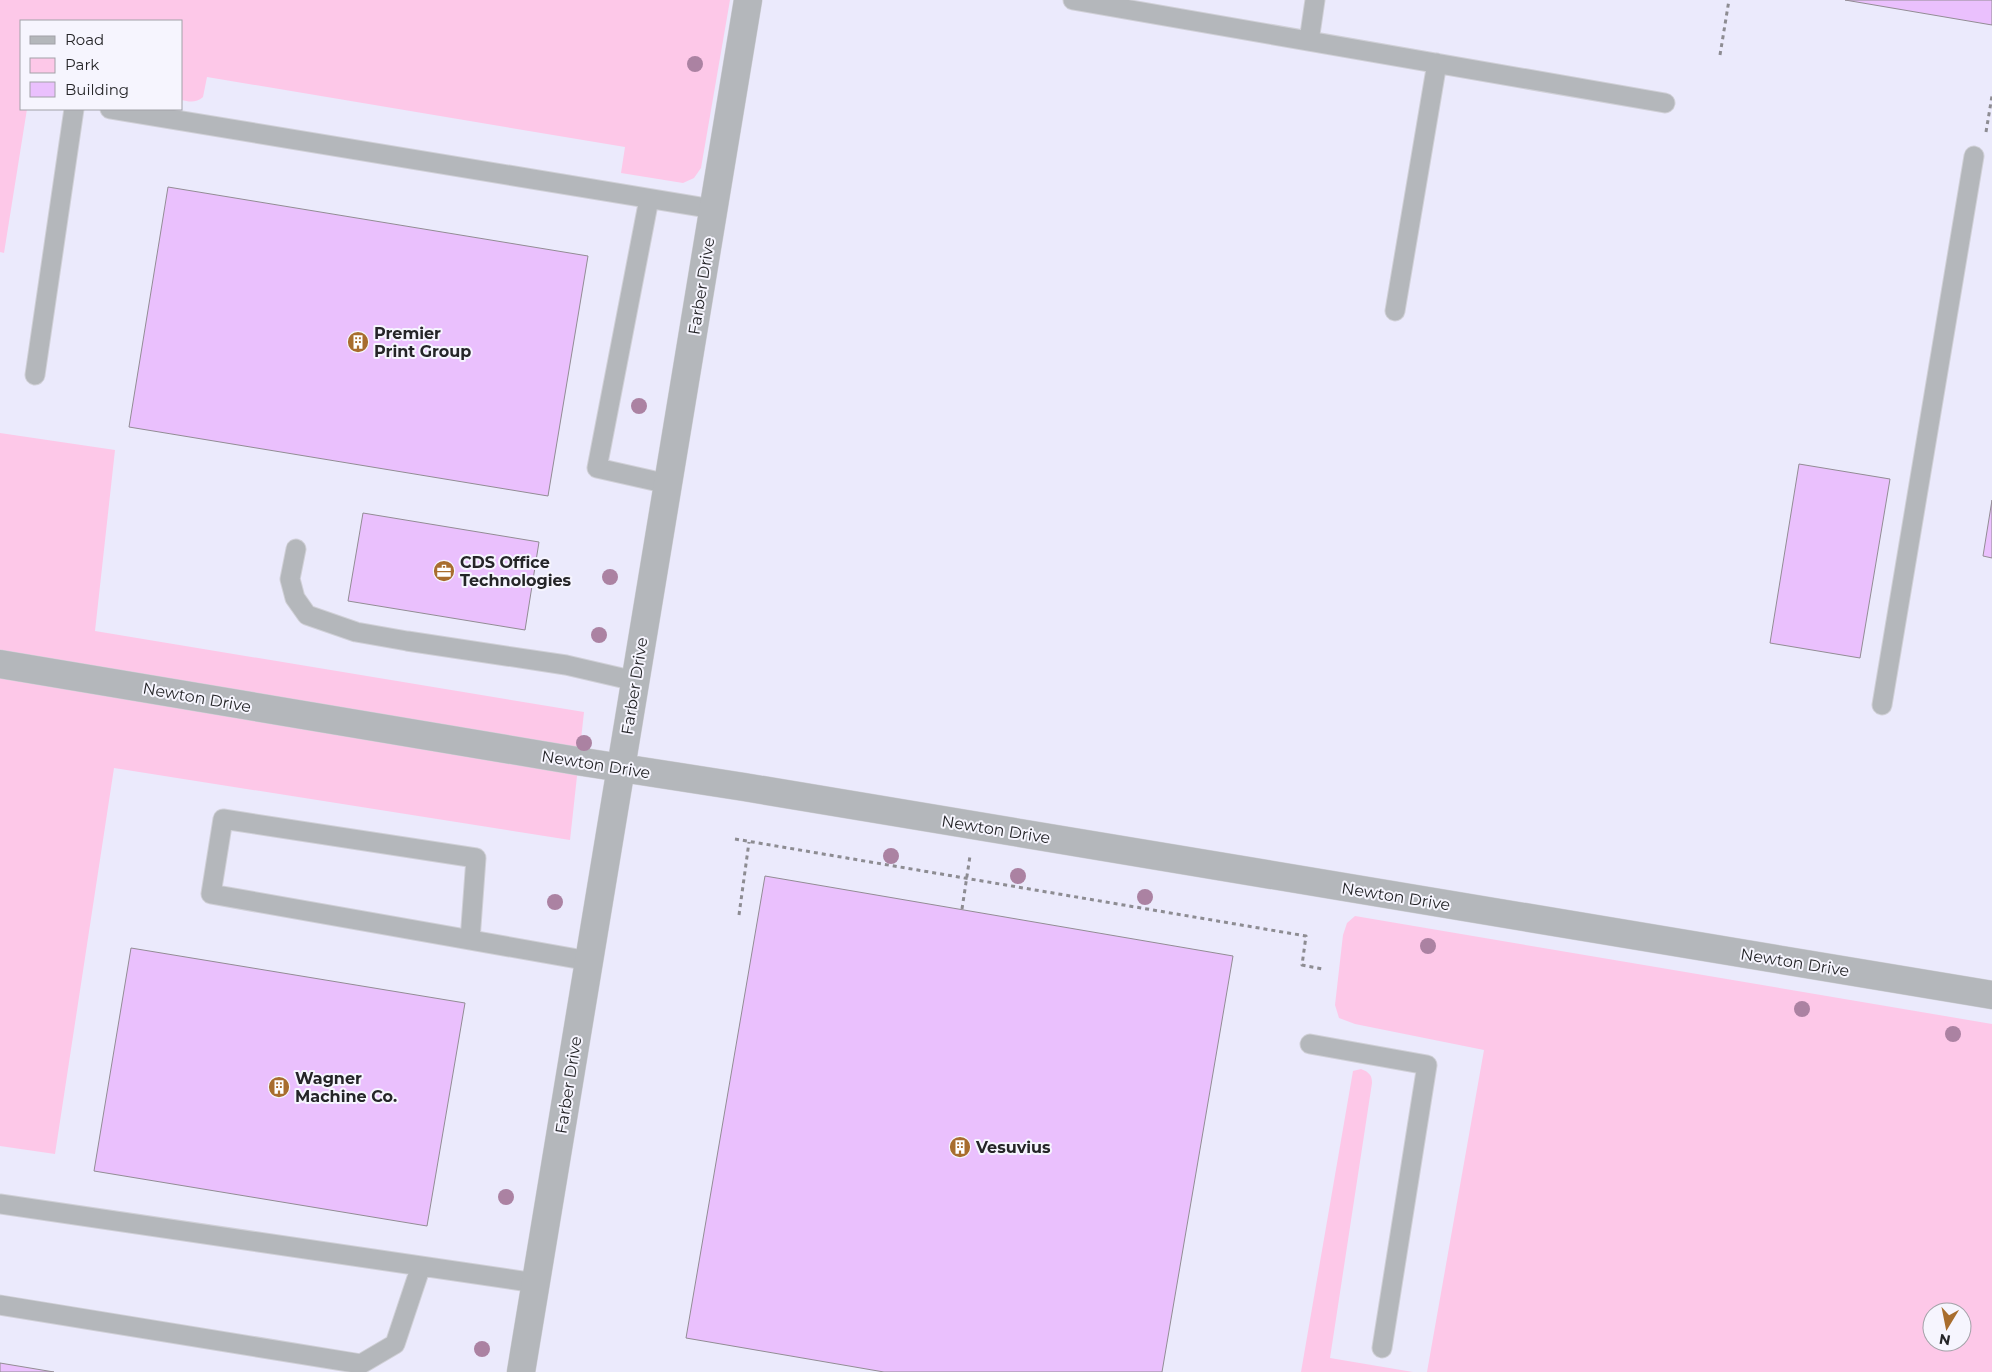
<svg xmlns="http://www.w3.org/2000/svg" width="1992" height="1372" font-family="Montserrat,sans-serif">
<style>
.built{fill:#ebeafc;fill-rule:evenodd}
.green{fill:#fdc8e8;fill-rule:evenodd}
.building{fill:#eac0fd;stroke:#928c94}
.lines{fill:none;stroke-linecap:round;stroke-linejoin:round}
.lane-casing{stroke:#d0d0d7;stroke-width:21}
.street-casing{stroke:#d0d0d7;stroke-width:29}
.path{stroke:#8d8c92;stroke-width:3;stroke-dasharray:4 4;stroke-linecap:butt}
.lane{stroke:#b4b7bb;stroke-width:19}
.street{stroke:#b4b7bb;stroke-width:28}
.tree{fill:#ab82a2}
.labels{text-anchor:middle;stroke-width:4;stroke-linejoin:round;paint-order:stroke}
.street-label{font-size:16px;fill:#252528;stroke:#f6f5fe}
.poi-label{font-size:16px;font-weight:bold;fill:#252528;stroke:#f6f5fe;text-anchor:start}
</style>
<rect width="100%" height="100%" fill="#f6f5fe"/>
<!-- built -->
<path class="built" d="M0,0H1992V1372H0ZM21,21H181V109H21ZM1932,1312H1962V1342H1932Z"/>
<!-- green -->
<path class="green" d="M0,0H730L701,168L694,178L683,183L621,173L625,147L207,77L203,97C196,103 190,102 181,100V21H21V109H27L4,253L0,252Z
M0,433L115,450L95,631L584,712L570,840L114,768L55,1154L0,1146Z
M1355,916L1992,1024V1372H1427L1484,1050L1355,1024L1339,1018L1335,1005L1343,935L1347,923ZM1932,1312H1962V1342H1932Z
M1361,1069C1369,1072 1372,1075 1372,1083L1330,1358L1413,1372H1301L1353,1071Z"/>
<!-- building -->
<path class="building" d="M1845,0H1992V25Z
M168,187L588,256L548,496L129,427Z
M1799,464L1890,479L1860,658L1770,643Z
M1992,500V558L1983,556Z
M363,513L539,542L525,630L348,601Z
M765,876L1233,956L1162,1372H884L686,1338Z
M131,948L465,1003L427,1226L94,1171Z
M0,1363L54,1372H0Z"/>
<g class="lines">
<!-- lane casing -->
<g class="lane-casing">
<path id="lane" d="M1073,0L1665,103
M1309,41L1315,0
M110,109L713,209
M649,199L597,468L668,484
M1395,311L1437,63
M35,375L74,109
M296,549L290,579L295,598L307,615L356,632L407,641L566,665L635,681
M1882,705L1974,156
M470,940L476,858L223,819L211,894L589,961
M1310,1044L1427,1065L1382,1348
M0,1204L536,1283
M0,1305L361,1364L395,1344L421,1266"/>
</g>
<!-- street casing -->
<g class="street-casing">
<path id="street" d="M0,664L583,762L744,787L1992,995
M521,1372L748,0"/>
</g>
<!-- path -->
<path class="path" d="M1720,55L1729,0
M1986,132L1992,96
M735,839L1306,936L1302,965L1323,969
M962,909L970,856
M739,915L749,842"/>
<!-- lane -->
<use href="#lane" class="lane"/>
<!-- street -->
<use href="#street" class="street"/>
</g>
<!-- trees -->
<g class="tree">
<circle cx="695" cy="64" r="8"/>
<circle cx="639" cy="406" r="8"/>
<circle cx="610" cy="577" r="8"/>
<circle cx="599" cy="635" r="8"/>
<circle cx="584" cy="743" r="8"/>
<circle cx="891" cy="856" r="8"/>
<circle cx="1018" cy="876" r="8"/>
<circle cx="1145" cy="897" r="8"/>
<circle cx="555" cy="902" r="8"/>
<circle cx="1428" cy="946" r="8"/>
<circle cx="1802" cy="1009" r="8"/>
<circle cx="1953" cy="1034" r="8"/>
<circle cx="506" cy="1197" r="8"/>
<circle cx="482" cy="1349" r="8"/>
</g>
<!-- icons -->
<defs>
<g id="building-disc" transform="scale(1.125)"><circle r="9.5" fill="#a86d2e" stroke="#f6f5fe"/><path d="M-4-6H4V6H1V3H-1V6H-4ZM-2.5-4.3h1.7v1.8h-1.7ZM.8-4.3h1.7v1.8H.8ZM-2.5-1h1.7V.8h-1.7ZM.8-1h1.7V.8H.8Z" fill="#fff"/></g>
<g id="office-disc" transform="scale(1.125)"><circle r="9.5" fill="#a86d2e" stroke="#f6f5fe"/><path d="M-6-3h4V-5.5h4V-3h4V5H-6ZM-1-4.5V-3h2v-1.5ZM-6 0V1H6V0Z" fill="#fff"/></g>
</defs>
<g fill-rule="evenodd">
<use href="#building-disc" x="358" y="342"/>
<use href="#office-disc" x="444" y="571"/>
<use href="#building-disc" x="279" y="1087"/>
<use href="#building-disc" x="960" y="1147"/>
</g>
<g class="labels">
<!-- street labels -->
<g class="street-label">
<text transform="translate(701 286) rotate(-81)" y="6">Farber Drive</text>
<text transform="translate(634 686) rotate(-81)" y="6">Farber Drive</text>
<text transform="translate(197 697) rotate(10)" y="6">Newton Drive</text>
<text transform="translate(596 764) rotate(9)" y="6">Newton Drive</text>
<text transform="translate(996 829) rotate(9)" y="6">Newton Drive</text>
<text transform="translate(1396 896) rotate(9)" y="6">Newton Drive</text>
<text transform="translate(1795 962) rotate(9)" y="6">Newton Drive</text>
<text transform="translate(568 1085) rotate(-81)" y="6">Farber Drive</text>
</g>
<!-- poi labels -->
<g class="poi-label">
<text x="374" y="339">Premier<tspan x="374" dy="18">Print Group</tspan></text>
<text x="460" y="568">CDS Office<tspan x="460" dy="18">Technologies</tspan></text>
<text x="295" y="1084">Wagner<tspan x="295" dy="18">Machine Co.</tspan></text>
<text x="976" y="1153">Vesuvius</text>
</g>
</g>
<!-- legend -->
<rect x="20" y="20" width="162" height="90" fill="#f6f5fe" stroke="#a2a2a8"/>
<rect x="30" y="36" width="25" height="8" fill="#b4b7bb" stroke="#a2a2a8"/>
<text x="65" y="45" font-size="15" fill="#252528">Road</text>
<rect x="30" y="58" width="25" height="15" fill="#fdc8e8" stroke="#a2a2a8"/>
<text x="65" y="70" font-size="15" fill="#252528">Park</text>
<rect x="30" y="82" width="25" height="15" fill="#eac0fd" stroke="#a2a2a8"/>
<text x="65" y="95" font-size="15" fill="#252528">Building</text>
<!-- north arrow -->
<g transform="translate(1947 1327) rotate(190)"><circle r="24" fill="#f6f5fe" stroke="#a2a2a8"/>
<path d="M0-4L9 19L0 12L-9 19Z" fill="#a86d2e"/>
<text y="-8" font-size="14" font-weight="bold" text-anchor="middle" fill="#252528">N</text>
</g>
</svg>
